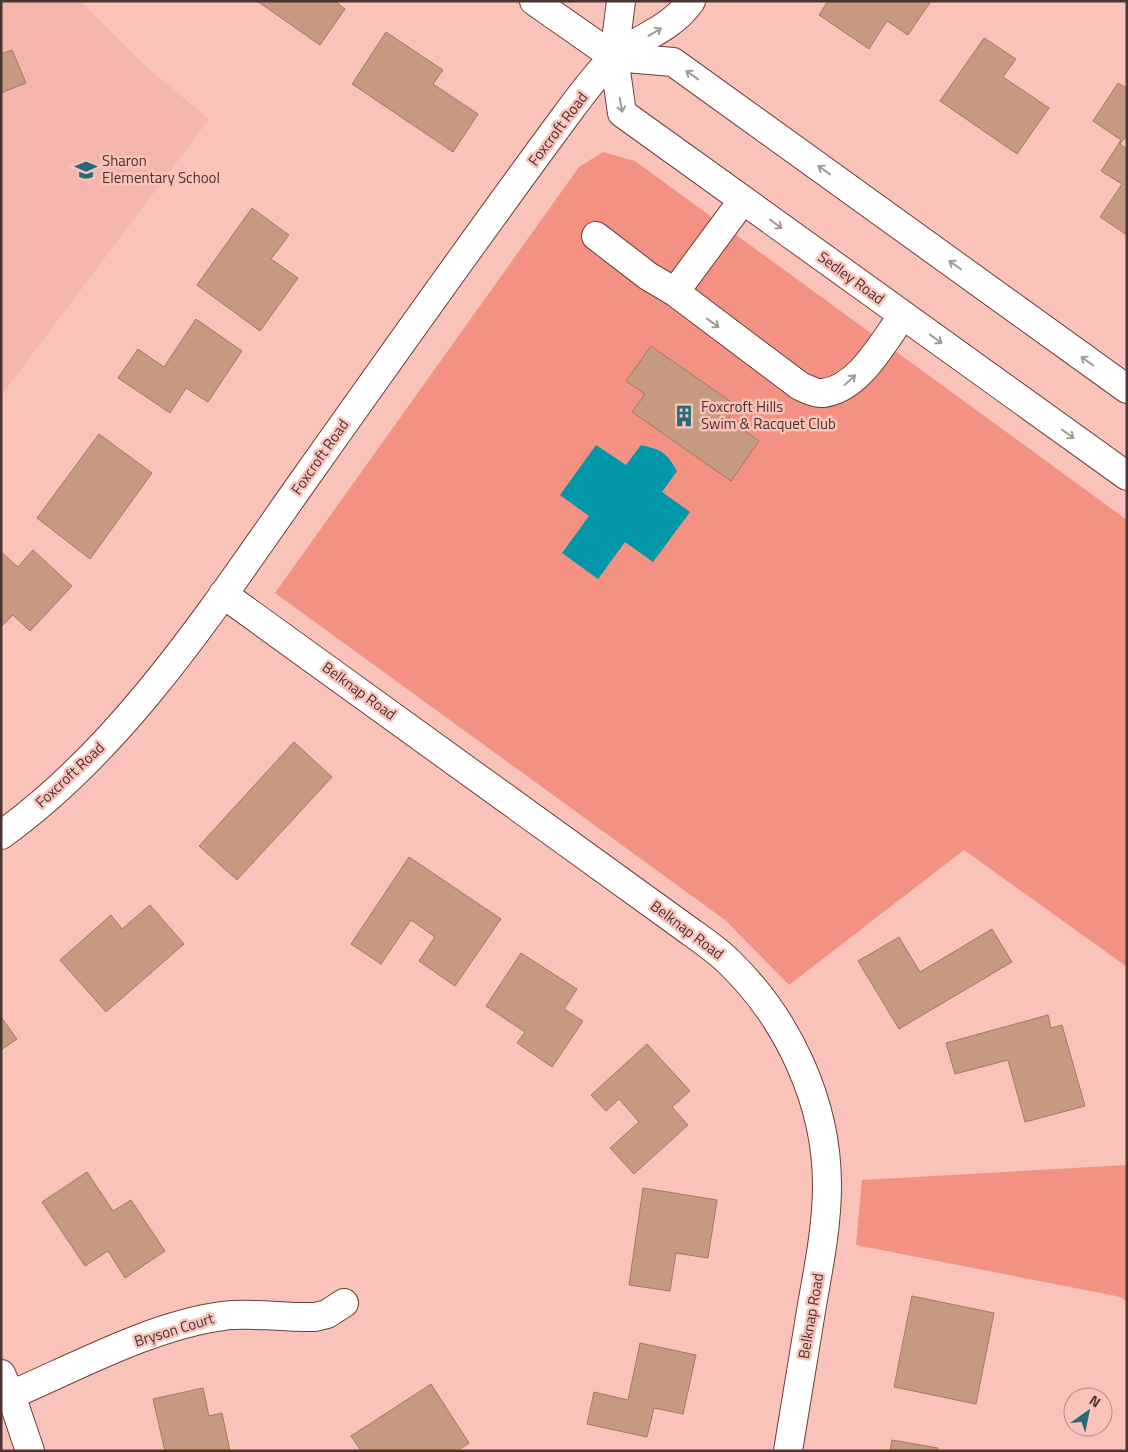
<svg xmlns="http://www.w3.org/2000/svg" width="1128" height="1452" font-family="'Titillium Web',sans-serif">
<style>
.built{fill:#f4b6ac}
.green{fill:#f39283}
.water{fill:#0196a8}
.building{fill:#c69981;stroke:#a47962}
.lines{fill:none;stroke-linecap:round;stroke-linejoin:round}
.minor-casing{stroke:#6c3f39;stroke-width:30}
.minor{stroke:#fff;stroke-width:28}
.oneway{stroke:#a49a98}
.labels{text-anchor:middle;stroke-width:5;stroke-linejoin:round;paint-order:stroke}
.street-label{font-size:15px;fill:#4a3431;stroke:#f9c3ba}
.poi-label{font-size:15px;fill:#4a3431;stroke:#f9c3ba;text-anchor:start}
</style>
<rect width="100%" height="100%" fill="#f9c3ba"/>
<!-- built -->
<path class="built" d="M1,1H80L146,67L209,119L1,396Z"/>
<!-- green -->
<path class="green" d="M603,152L635,161L1127,520V967L964,850L789,985L725,920L275,593L579,167Z
M1127,1165V1302L1121,1297L856,1245L862,1180Z"/>
<!-- water -->
<path class="water" d="M596,445L626,465L641,445C662,450 666,452 677,471L662,492L690,512L653,562L625,542L598,579L562,553L589,516L560,495Z"/>
<!-- building -->
<path class="building" d="M257,1H335L345,9L320,45Z
M828,1H931L908,35L887,21L869,49L819,15Z
M386,32L443,70L433,84L478,114L453,152L352,84Z
M984,38L1016,59L1003,77L1049,108L1017,154L940,101Z
M12,50L26,83L1,93V54Z
M1118,83L1127,88V135L1120,144L1127,149V235L1100,217L1122,184L1101,171L1121,140L1093,121Z
M252,208L289,235L271,259L298,278L260,331L197,285Z
M196,319L242,351L208,402L186,388L170,413L118,378L138,349L164,367Z
M651,346L737,406L728,419L759,441L731,481L632,412L645,394L626,381Z
M99,434L152,473L90,559L37,518Z
M33,550L72,586L30,631L13,615L1,627V552L18,567Z
M294,742L332,777L237,880L199,846Z
M409,857L501,919L455,986L419,961L435,937L411,920L381,964L351,944Z
M150,905L184,944L106,1012L60,960L111,915L122,929Z
M992,929L1012,962L899,1029L858,961L899,937L920,972Z
M521,953L577,989L564,1009L583,1021L552,1067L517,1043L525,1032L486,1006Z
M1048,1015L1051,1028L1062,1025L1085,1106L1025,1122L1008,1060L955,1074L946,1043Z
M1,1017L17,1039L1,1050Z
M647,1044L690,1091L672,1107L688,1125L634,1174L610,1148L639,1122L619,1099L606,1111L591,1095Z
M87,1172L113,1211L131,1200L165,1251L125,1278L108,1251L85,1266L42,1202Z
M643,1188L717,1200L708,1258L676,1253L670,1291L629,1285Z
M912,1296L994,1313L976,1404L894,1387Z
M640,1343L696,1355L683,1414L654,1408L647,1437L587,1424L594,1392L628,1400Z
M431,1384L469,1443L457,1451H361L351,1436Z
M203,1388L209,1416L222,1413L230,1451H165L153,1399Z
M892,1440L938,1448V1451H890Z"/>
<g class="lines">
<!-- minor casing -->
<g class="minor-casing">
<path id="minor" d="M534,1L614,57L673,62L1127,389
M621,1L614,57L622,113L1127,476
M596,236L648,276L675,292L743,200
M675,292L800,386C807,389 816,394 823,393C859,389 883,342 903,315
M223,594L684,927C699,938 716,949 729,962C788,1019 827,1102 827,1185C827,1226 819,1265 812,1305C804,1354 796,1402 788,1451
M1,835C123,748 213,609 299,487C386,364 474,240 564,118C575,103 603,65 617,55C643,36 671,29 691,1
M1,1374L11,1395L30,1451
M11,1395C76,1367 153,1325 223,1316C251,1312 285,1318 315,1317L327,1314L344,1303"/>
</g>
<!-- minor -->
<use href="#minor" class="minor"/>
</g>
<!-- one-way arrows -->
<defs><path id="oneway-shaft" d="M-6 0H5M1.5-3L5.5 0L1.5 3" fill="none" stroke-width="1.6" stroke-linecap="round" stroke-linejoin="round" transform="scale(1.25)"/></defs>
<g class="oneway">
<use href="#oneway-shaft" transform="translate(655 32) rotate(-31)"/>
<use href="#oneway-shaft" transform="translate(692 75) rotate(-144)"/>
<use href="#oneway-shaft" transform="translate(621 105) rotate(80)"/>
<use href="#oneway-shaft" transform="translate(824 170) rotate(-144)"/>
<use href="#oneway-shaft" transform="translate(776 224) rotate(36)"/>
<use href="#oneway-shaft" transform="translate(955 265) rotate(-144)"/>
<use href="#oneway-shaft" transform="translate(713 323) rotate(36)"/>
<use href="#oneway-shaft" transform="translate(936 339) rotate(36)"/>
<use href="#oneway-shaft" transform="translate(1087 361) rotate(-144)"/>
<use href="#oneway-shaft" transform="translate(850 380) rotate(-43)"/>
<use href="#oneway-shaft" transform="translate(1068 434) rotate(36)"/>
</g>
<!-- icons -->
<defs>
<g id="school-bare" transform="scale(1.725)"><path d="M0-5L7-2L0 1L-7-2ZM-4 1L0 2.5L4 1V4Q0 6-4 4Z" fill="#246c78" stroke="#f9c3ba" stroke-width="2.5" paint-order="stroke"/></g>
<g id="building-bare" transform="scale(1.725)"><path d="M-4-6H4V6H1V3H-1V6H-4ZM-2.5-4.3h1.7v1.8h-1.7ZM.8-4.3h1.7v1.8H.8ZM-2.5-1h1.7V.8h-1.7ZM.8-1h1.7V.8H.8Z" fill="#246c78" stroke="#f9c3ba" stroke-width="2.5" paint-order="stroke"/></g>
</defs>
<g fill-rule="evenodd">
<use href="#school-bare" x="86" y="170"/>
<use href="#building-bare" x="684" y="416"/>
</g>
<g class="labels">
<!-- street labels -->
<g class="street-label">
<text transform="translate(558 129) rotate(-53)" y="5">Foxcroft Road</text>
<text transform="translate(851 278) rotate(36)" y="5">Sedley Road</text>
<text transform="translate(320 457) rotate(-55)" y="5">Foxcroft Road</text>
<text transform="translate(359 691) rotate(36)" y="5">Belknap Road</text>
<text transform="translate(70 775) rotate(-43)" y="5">Foxcroft Road</text>
<text transform="translate(687 930) rotate(37)" y="5">Belknap Road</text>
<text transform="translate(811 1316) rotate(-80)" y="5">Belknap Road</text>
<text transform="translate(174 1330) rotate(-17)" y="5">Bryson Court</text>
</g>
<!-- poi labels -->
<g class="poi-label">
<text x="102" y="166">Sharon<tspan x="102" dy="17">Elementary School</tspan></text>
<text x="701" y="412">Foxcroft Hills<tspan x="701" dy="17">Swim &amp; Racquet Club</tspan></text>
</g>
</g>
<!-- border -->
<rect width="1128" height="1452" fill="none" stroke="#4a3431" stroke-width="5"/>
<!-- north arrow -->
<g transform="translate(1088 1412) rotate(33)"><circle r="24" fill="#f9c3ba" stroke="#b38a83"/>
<path d="M0-4L9 19L0 12L-9 19Z" fill="#246c78"/>
<text y="-8" font-size="14" font-weight="bold" text-anchor="middle" fill="#4a3431">N</text>
</g>
</svg>
